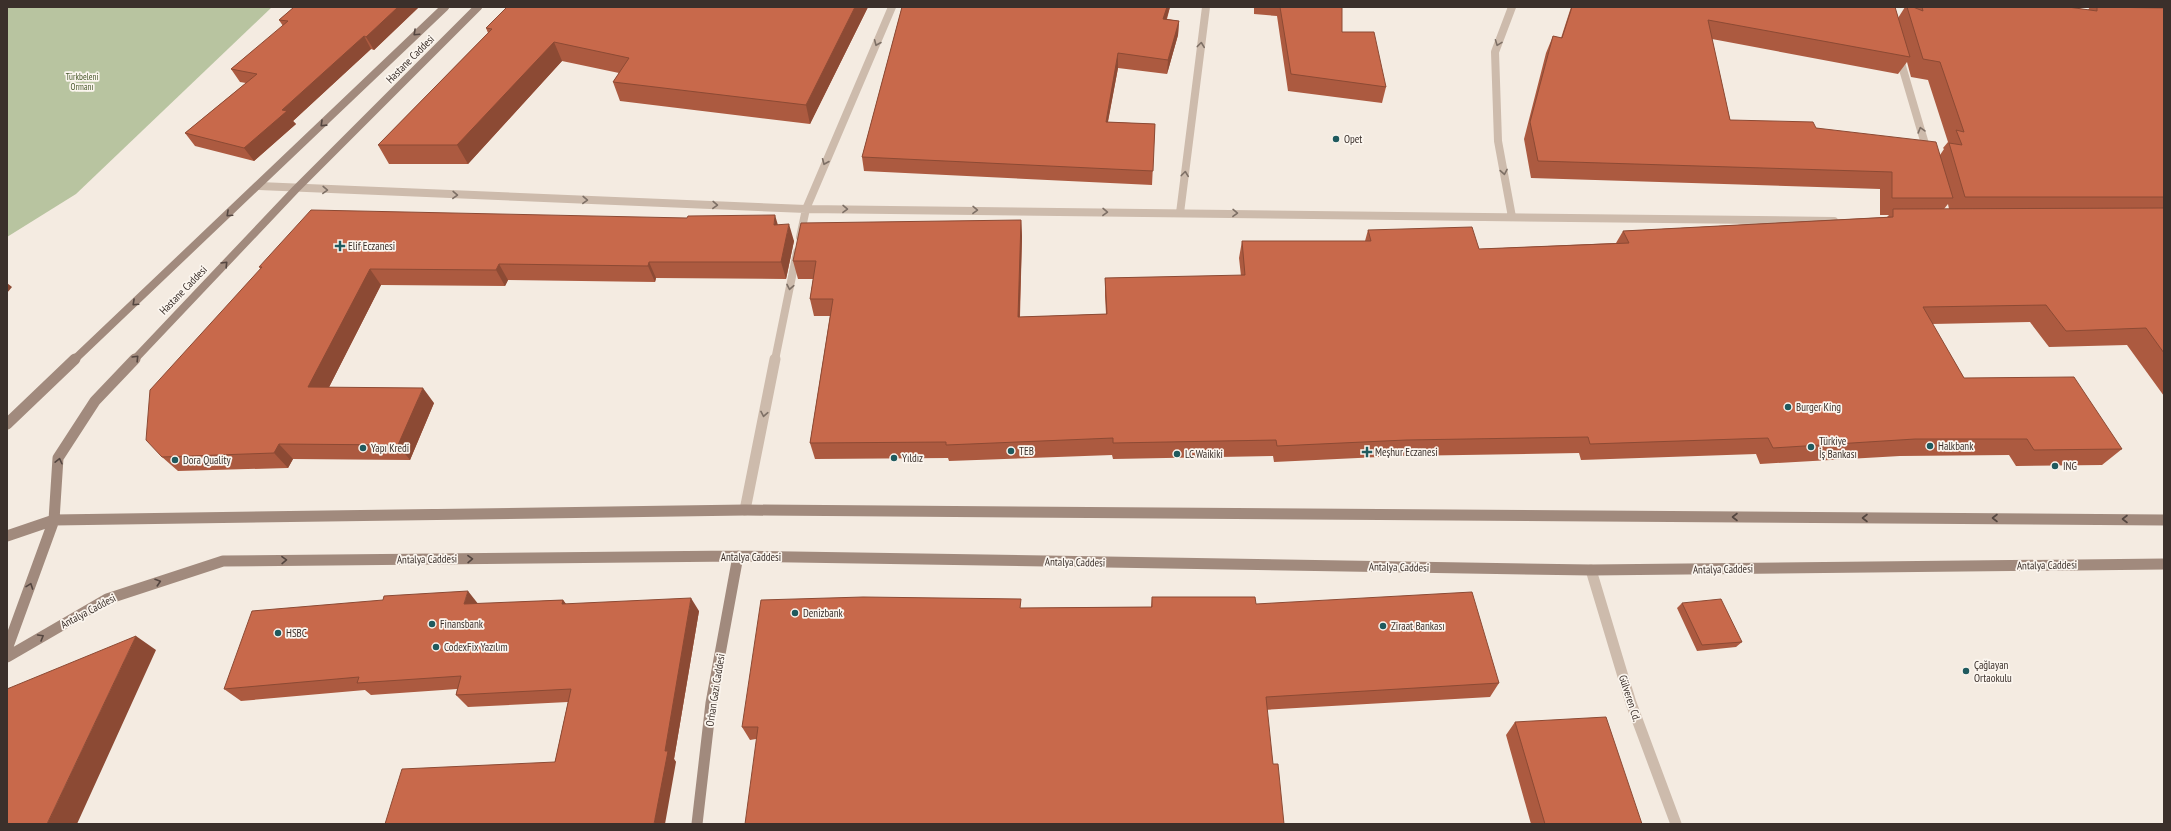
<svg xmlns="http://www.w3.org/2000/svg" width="2171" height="831" font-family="'PT Sans Narrow',sans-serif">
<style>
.green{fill:#b8c4a0}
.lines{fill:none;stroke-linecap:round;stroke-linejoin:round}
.street-far1{stroke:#cdbbac;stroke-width:8}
.street{stroke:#cdbbac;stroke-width:11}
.secondary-far1{stroke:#a18a7d;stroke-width:8}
.secondary{stroke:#a18a7d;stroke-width:11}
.wall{fill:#ac5a40;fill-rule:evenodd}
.shaded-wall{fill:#8c4a34}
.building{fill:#c8694b;stroke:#8c4a34}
.oneway{stroke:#544640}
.oneway2{stroke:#7d6f65}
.poi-dot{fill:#1f5a5e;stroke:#fbf5ee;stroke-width:1.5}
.labels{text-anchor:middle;stroke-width:3.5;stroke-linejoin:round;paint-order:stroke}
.far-park-label{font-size:9px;fill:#4a5a2e;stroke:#fbf5ee}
.street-label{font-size:11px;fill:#3b302b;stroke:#fbf5ee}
.poi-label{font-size:11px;fill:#3b302b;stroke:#fbf5ee;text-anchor:start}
</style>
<rect width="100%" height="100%" fill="#f4ebe1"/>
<!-- green -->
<path class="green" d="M7,7H272L76,194L7,237Z"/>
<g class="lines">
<!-- street-far1 -->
<path class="street-far1" d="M1512,7L1495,52L1498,141L1512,217
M1899,56L1928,154
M259,186L806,209L1834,221
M1180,213L1206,7
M800,237L806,209L892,7
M775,360L797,252"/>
<!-- street -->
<path class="street" d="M745,510L775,359
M1591,570L1631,703L1676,824"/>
<!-- secondary-far1 -->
<path class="secondary-far1" d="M74,360L445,7
M134,360L296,189L478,7"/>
<!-- secondary -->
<path class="secondary" d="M7,424L75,359
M7,536L54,520L745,510L2164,520
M7,649L54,520L58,458L95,401L135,359
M7,657L107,599L223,561L738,556L1591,570L2164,564
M697,824L711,703L738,556"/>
</g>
<!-- wall -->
<path class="wall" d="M294,7H419L374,50L371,49L293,121L296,124L254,161L195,146L185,133L246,83L240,82L231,69L283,26L279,20Z
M507,7H868L810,124L620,101L613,82L619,73L562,61L468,164H389L378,145L488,33L486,28Z
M902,7H1170L1167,19L1179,21L1178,35L1167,74L1118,68L1108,122L1155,124L1152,185L864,171L862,157Z
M1254,7H1342V32L1386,87L1382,103L1288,91L1277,16L1254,14Z
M1571,7H1895L1898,18L1905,7H2068L2088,10L2090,7H2164V396L2127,345L2049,347L2030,322L1932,324L1964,378L2122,449L2102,465L2016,466L2009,455L1900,456L1760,464L1756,454L1581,460L1579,453L1400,456L1274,462L1273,456L1113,459L1112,455L949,461L948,458L815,459L810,443L830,316H814L810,299L813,279H798L793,261L1021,220L1022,237L1020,317L1106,314L1105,296V278L1241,276L1239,258L1242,241H1365L1368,230L1479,249L1616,243L1623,231L1887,217L1889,215H1880V189L1531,178L1524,139L1546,53L1553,36L1561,38ZM1712,39L1898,74L1907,62L1911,77L1928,80L1948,142L1943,148L1944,149L1940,155L1816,128L1730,120ZM1948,204L1949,209H1944Z
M687,218L778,225L794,241L786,279L656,278L655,282L508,280L505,286L381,285L329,387L434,403L410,460L293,459L288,468L178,471L162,457L261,269L259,267Z
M1152,597L1256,604L1499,683L1490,697L756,739L750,740L742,727L1022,608L1151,607Z
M563,600L566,604L699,611L674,759L676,762H555L568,702L468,707L456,695L457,689L371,695L365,690L241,701L224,689L478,604Z
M1682,603L1742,642L1736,647L1697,651L1677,608Z
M1515,722L1642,824H1531L1506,735Z"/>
<!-- shaded-wall -->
<path class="shaded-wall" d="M398,7H419L374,50L366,37Z
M855,7H868L810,124L806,105Z
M1167,7H1170L1162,33L1163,19Z
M1179,21L1178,35L1167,74L1168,60Z
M364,36L371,49L293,121L296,124L254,161L244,148L282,110Z
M554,42L562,61L468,164L457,145Z
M1118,53V68L1105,136L1106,122Z
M775,215L780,232L774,225Z
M1021,220L1022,237L1019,334L1018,317Z
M789,224L794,241L786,279L781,262Z
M649,262L656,278L655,282L648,266Z
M499,264L508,280L505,286L496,270Z
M370,269L381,285L321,403L308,387Z
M7,283L12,287L7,293Z
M423,388L434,403L410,460L398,445Z
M279,444L293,459L288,468L274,453Z
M468,591L479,605L464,604Z
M691,598L699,611L674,759L676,762L665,824H654L665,751Z
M563,600L573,613L562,604Z
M136,636L156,650L77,824H47Z"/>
<!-- building -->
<path class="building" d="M294,7H398L366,37L364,36L282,110L287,111L244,148L185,133L257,74L231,69L288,21L279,20Z
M507,7H855L806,105L613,82L629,58L554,42L457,145H378L492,29L486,28Z
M902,7H1167L1163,19L1179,21L1168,60L1118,53L1106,122L1155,124L1153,171L862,157Z
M1280,7H1342V32H1374L1386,87L1291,74Z
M1572,7H1895L1910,57L1708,20L1730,120L1813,122L1816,128L1936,142L1953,198H1892V172L1538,161L1530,122L1553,36L1562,38Z
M1907,7H1913L1923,11L1922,7H2068L2097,11V7L2164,8V197H1965L1949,143L1962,145L1956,130L1964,132L1940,62L1923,59Z
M2164,208V353L2146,328L2066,331L2046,305L1923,307L1964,378L2074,377L2122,449L2034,450L2027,439H1915L1773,448L1768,438L1590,444L1588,437L1406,440L1277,446L1276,440L1113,443V438L946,445V442L810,443L833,299H810L816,261H793L801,223L1021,220L1018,317L1107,314L1105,278L1245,275L1242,241H1371L1368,230L1472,227L1479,249L1629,243L1623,231L1893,217V209Z
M311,210L687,218L688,216L775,215L774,225L789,224L781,262H649L648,266L499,264L496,270L370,269L308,387L423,388L398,445L279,444L274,453L162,457L146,440L150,390L262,267H259Z
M468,591L464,604L563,600L562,604L691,598L665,751H668L654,824H385L402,769L555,762L571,689L456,695L461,676L357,683L359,677L224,689L252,611L383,600L384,596Z
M1472,592L1499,683L1266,697L1273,764H1278L1284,824H745L758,727H742L761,600L863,597L1021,599L1020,608L1152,607V597H1255L1256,604Z
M1721,599L1742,642L1702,645L1682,603Z
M136,636L47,824H7V689Z
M1606,717L1642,824H1545L1515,722Z"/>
<!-- one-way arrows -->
<defs><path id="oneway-chevron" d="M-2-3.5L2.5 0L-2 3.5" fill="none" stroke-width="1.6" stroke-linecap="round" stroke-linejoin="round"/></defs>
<g class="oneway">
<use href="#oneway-chevron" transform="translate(416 33) rotate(137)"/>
<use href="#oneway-chevron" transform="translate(323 124) rotate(136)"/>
<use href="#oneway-chevron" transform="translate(229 214) rotate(137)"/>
<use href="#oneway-chevron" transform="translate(225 264) rotate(-46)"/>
<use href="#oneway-chevron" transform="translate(135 303) rotate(137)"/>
<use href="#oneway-chevron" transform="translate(136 358) rotate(-46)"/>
<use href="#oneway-chevron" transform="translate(59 461) rotate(-77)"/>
<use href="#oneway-chevron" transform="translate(1735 517) rotate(-180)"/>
<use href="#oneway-chevron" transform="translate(1865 518) rotate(-180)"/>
<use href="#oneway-chevron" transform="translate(1995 518) rotate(-180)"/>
<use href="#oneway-chevron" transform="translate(2125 519) rotate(-180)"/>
<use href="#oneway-chevron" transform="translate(470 559) rotate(-1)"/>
<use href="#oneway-chevron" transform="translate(284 560) rotate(-1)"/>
<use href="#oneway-chevron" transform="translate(158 582) rotate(-18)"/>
<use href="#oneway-chevron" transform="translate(30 586) rotate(-70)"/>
<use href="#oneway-chevron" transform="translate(41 637) rotate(-30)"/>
</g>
<g class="oneway2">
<use href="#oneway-chevron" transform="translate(877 43) rotate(113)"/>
<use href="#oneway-chevron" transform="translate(1498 43) rotate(111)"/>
<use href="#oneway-chevron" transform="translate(1201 45) rotate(-83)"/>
<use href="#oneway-chevron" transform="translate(1921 130) rotate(-106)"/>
<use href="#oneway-chevron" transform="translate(825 162) rotate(113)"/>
<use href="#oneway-chevron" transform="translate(1504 172) rotate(80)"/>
<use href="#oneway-chevron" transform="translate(1185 174) rotate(-83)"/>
<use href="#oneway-chevron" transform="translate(325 190) rotate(2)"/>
<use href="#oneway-chevron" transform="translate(455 195) rotate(2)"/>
<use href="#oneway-chevron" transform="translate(585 200) rotate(2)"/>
<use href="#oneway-chevron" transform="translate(715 205) rotate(2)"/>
<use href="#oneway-chevron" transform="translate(845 209) rotate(1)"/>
<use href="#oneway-chevron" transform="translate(975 210) rotate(1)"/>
<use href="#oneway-chevron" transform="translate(1105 212) rotate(1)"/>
<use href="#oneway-chevron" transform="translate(1235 213) rotate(1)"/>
<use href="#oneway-chevron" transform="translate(790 287) rotate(101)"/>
<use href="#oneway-chevron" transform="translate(764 414) rotate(101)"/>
</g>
<!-- markers -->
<g class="poi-dot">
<circle cx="1336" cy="139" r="4"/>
<path d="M338 240h4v4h4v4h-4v4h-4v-4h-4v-4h4z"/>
<circle cx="1788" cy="407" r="4"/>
<circle cx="1930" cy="446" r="4"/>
<circle cx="1811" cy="447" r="4"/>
<circle cx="363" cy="448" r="4"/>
<circle cx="1011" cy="451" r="4"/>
<path d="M1365 446h4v4h4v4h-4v4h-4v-4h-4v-4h4z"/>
<circle cx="1177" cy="454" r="4"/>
<circle cx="894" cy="458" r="4"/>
<circle cx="175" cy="460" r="4"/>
<circle cx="2055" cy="466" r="4"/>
<circle cx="795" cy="613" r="4"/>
<circle cx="432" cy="624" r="4"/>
<circle cx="1383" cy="626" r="4"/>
<circle cx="278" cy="633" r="4"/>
<circle cx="436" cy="647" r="4"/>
<circle cx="1966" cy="671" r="4"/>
</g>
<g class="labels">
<!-- far-park labels -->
<g class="far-park-label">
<text x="82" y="80">Türkbeleni<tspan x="82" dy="10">Ormanı</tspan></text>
</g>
<!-- street labels -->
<g class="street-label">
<text transform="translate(410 59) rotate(-45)" y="4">Hastane Caddesi</text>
<text transform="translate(183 290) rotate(-46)" y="4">Hastane Caddesi</text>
<text x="751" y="561">Antalya Caddesi</text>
<text transform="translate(427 559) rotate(-1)" y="4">Antalya Caddesi</text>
<text transform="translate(1075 562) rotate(1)" y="4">Antalya Caddesi</text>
<text transform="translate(2047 565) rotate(-1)" y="4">Antalya Caddesi</text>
<text transform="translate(1399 567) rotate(1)" y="4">Antalya Caddesi</text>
<text transform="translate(1723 569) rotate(-1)" y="4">Antalya Caddesi</text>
<text transform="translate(88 611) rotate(-28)" y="4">Antalya Caddesi</text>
<text transform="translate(715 690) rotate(-81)" y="4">Orhan Gazi Caddesi</text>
<text transform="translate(1630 698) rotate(72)" y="4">Gülveren Cd.</text>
</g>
<!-- poi labels -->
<g class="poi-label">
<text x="1344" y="143">Opet</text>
<text x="348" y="250">Elif Eczanesi</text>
<text x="1796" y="411">Burger King</text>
<text x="1819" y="445">Türkiye<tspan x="1819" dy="13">İş Bankası</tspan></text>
<text x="1938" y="450">Halkbank</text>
<text x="371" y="452">Yapı Kredi</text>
<text x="1019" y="455">TEB</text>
<text x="1375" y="456">Meşhur Eczanesi</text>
<text x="1185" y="458">LC Waikiki</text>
<text x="902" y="462">Yıldız</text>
<text x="183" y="464">Dora Quality</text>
<text x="2063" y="470">ING</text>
<text x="803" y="617">Denizbank</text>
<text x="440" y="628">Finansbank</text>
<text x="1391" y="630">Ziraat Bankası</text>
<text x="286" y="637">HSBC</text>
<text x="444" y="651">CodexFix Yazılım</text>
<text x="1974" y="669">Çağlayan<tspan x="1974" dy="13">Ortaokulu</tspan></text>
</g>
</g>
<!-- border -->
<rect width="2171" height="831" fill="none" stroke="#3b302b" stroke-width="16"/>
</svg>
